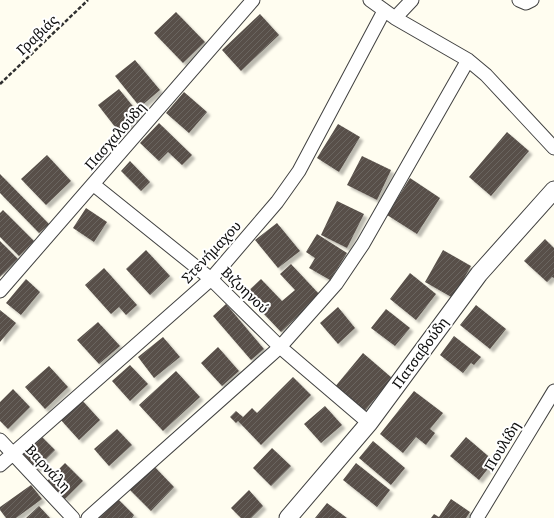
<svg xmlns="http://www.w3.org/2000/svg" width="554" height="518" font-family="Literata,serif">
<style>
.building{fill:url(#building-hatch);filter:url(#shadow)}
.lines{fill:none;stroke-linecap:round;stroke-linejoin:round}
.minor-casing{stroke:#414141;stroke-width:15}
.tertiary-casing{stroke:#414141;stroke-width:19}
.path{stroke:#303030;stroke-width:2.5;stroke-dasharray:4 2;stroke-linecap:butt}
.minor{stroke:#fff;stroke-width:13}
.tertiary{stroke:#fff;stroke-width:17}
.labels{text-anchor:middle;stroke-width:4;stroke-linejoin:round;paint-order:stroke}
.street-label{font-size:14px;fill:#0e0e0e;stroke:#fff}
</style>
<defs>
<pattern id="building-hatch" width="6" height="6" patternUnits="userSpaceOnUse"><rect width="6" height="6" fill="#58504a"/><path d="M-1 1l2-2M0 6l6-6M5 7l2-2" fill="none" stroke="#6b6560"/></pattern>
<filter id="shadow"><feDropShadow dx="3.5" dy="3.5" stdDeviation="1" flood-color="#0004"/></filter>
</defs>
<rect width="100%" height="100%" fill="#fffdf0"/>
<!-- building -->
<path class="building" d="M176,12L205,42L183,63L154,33Z
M260,14L279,35L241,71L222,50Z
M135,60L160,90L140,107L115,76Z
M119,89L140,115L119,132L98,105Z
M184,92L207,112L189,133L166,113Z
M159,123L192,155L182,165L168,152L159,161L140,143Z
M338,124L360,137L339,172L317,158Z
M507,132L529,151L491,196L469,177Z
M47,155L71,181L46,205L21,179Z
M362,156L391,170L377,200L347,185Z
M130,161L150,182L141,191L121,171Z
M0,174L49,224L39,233L0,193Z
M410,178L440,198L417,234L387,215Z
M337,201L364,214L347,248L321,235Z
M86,208L107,222L94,242L73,228Z
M3,210L34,241L19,256L0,237V213Z
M277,223L300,251L278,268L255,240Z
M317,234L347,253L330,280L309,268L315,258L306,252Z
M545,239L554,248V278L552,277L547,282L524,261Z
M0,241L18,259L0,277Z
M146,250L170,276L150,295L126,269Z
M443,250L471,266L453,298L425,282Z
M291,264L320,295L281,332L245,294L261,279L282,301L295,290L280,274Z
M104,268L137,305L126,315L119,307L111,314L85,285Z
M410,273L436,294L416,320L390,299Z
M26,279L40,292L21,315L6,303Z
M226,304L264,349L251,360L213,316Z
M476,305L506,329L490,349L460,325Z
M338,307L355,328L338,344L320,323Z
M386,309L410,328L395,346L371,328Z
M0,310L16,323L0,342Z
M98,322L120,346L99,364L77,340Z
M454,336L481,357L474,365L471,363L463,373L440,355Z
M163,337L180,357L154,378L138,357Z
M218,347L239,371L222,386L201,363Z
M363,353L392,378L363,413L334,388Z
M130,365L148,384L130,401L112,381Z
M49,366L68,387L45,409L25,387Z
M176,371L200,397L163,431L139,405Z
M293,377L311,395L261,445L238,421L236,423L230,417L236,411L243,417L252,408L257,413Z
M13,389L30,407L8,429L0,421V402Z
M414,391L443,413L430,429L435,433L426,445L416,437L403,453L380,434Z
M81,399L100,420L79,440L60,419Z
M325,406L342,425L321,443L304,424Z
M117,429L132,445L109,466L94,449Z
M37,432L55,450L35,470L17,452Z
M466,437L494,461L479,480L450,456Z
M373,441L405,468L391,485L359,458Z
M272,448L291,466L271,486L253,468Z
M65,463L83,481L65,499L47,481Z
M151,463L174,487L151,511L127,487Z
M356,463L390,490L377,507L343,480Z
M31,485L42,499L16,518H6L0,510V507Z
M249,490L263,506L251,518H241L231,508Z
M117,498L134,515L132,518H96Z
M451,499L470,512L466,518H431L434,514L439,517Z
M327,503L347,518H315Z
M39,506L50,518H26Z"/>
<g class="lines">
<!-- minor casing -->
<g class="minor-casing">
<path id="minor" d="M370,0L395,18L468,60L486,75L554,148
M519,0L526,3L532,0
M395,18L412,0
M94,185L211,279L280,347L369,423
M0,291L253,0
M0,440L73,518
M0,465L211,279L277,202L299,171L384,11
M88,518L280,347L336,284L363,244L468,60
M477,518L554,391"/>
</g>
<!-- tertiary casing -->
<g class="tertiary-casing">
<path id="tertiary" d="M288,518L369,423L479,274L554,190"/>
</g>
<!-- path -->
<path class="path" d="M0,84L88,0"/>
<!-- minor -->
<use href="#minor" class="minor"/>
<!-- tertiary -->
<use href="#tertiary" class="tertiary"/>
</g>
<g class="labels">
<!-- street labels -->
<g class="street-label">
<text transform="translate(37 35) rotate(-44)" y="5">Γραβιάς</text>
<text transform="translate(115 136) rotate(-49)" y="5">Πασχαλούδη</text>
<text transform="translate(211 252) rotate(-47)" y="5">Στενήμαχου</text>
<text transform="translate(245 290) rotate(44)" y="5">Βιζυηνού</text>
<text transform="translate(420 353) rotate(-54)" y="5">Πατσαβούδη</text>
<text transform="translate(502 446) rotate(-59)" y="5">Πουλίδη</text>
<text transform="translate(48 468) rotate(47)" y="5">Βαρνάλη</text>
</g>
</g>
</svg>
